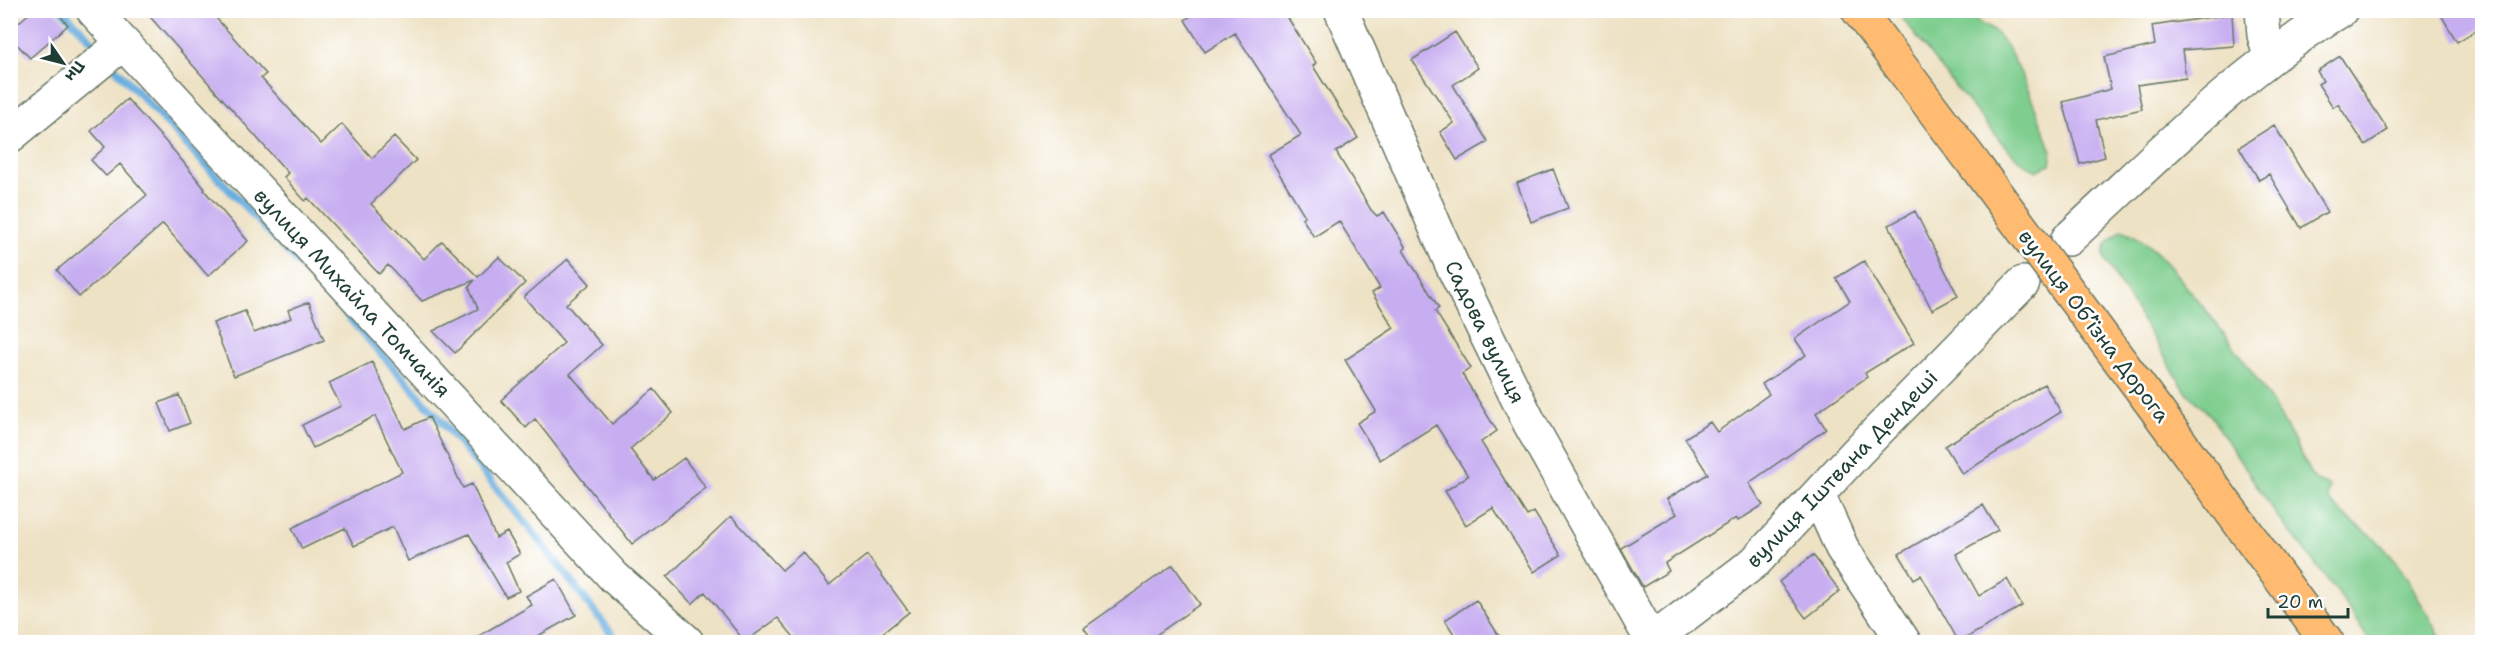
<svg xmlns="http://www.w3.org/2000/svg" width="2493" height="653" font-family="'Shantell Sans',sans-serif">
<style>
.green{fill:#7fce8f;stroke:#4f8662;stroke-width:1.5}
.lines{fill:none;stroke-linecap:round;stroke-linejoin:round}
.stream{stroke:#69aedf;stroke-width:8}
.building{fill:#c7aef1}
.minor-casing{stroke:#677766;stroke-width:36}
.highway-casing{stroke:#677766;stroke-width:36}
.minor{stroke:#fff;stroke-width:33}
.highway{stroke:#ffbb71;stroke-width:33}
.highway-bridge-casing{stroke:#677766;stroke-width:36;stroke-linecap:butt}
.highway-bridge{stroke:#ffbb71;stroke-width:33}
.labels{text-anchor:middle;stroke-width:5;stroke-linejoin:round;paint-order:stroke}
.street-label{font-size:21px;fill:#1f3d34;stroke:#fff}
</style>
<rect width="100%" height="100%" fill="#fff"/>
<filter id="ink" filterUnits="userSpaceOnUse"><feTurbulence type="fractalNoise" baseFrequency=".0167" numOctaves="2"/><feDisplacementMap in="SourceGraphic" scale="12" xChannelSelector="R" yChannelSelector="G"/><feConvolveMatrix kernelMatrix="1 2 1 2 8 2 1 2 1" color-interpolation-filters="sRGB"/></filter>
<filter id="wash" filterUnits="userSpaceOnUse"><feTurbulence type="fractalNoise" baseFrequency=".008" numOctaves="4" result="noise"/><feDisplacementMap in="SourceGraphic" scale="24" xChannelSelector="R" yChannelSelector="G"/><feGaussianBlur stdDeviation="1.35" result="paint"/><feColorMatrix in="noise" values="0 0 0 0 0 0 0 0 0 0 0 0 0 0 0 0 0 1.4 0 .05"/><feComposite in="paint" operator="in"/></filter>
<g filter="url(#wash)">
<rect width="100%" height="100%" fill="#eee2c4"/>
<!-- green -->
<path class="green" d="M1897,11H1970C1976,27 1986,23 1997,34C2018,56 2040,121 2052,151L2050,164L2037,171C2014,160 1999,139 1983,120C1953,85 1925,48 1897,11Z
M2122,230C2153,241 2174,272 2195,297C2239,350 2281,410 2310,473L2317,481L2329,486L2328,498C2341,516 2361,526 2377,541C2406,567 2423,609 2443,642H2370L2339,594L2275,513L2211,416L2185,390L2106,262C2099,246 2110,240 2122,230Z"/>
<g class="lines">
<!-- stream -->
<path class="stream" d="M62,10L95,44
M116,69L345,313L438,417L539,540L618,642"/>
</g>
<g id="blocks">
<!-- building -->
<path class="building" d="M33,10H55L68,25L30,58L10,37V30Z
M144,10H209L266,74L261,78L321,144L342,124L372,158L394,137L416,160L371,204L424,259L442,241L478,277L499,257L525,283L455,353L433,331L478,309L469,287L475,280L422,301L388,265L379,274L308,198L305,201L284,177L288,173Z
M1200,10H1283L1316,63L1313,66L1358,138L1336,152L1371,210L1377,216L1384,212L1406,248L1403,250L1439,308L1435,311L1471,368L1462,374L1497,431L1481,442L1527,516L1534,512L1561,555L1534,572L1493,508L1466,525L1445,491L1468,476L1436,425L1380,460L1357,423L1376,411L1345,360L1394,328L1372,293L1380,288L1339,221L1314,237L1302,218L1305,216L1268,155L1301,135L1235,33L1205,52L1185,20Z
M2438,10H2482V27L2457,42Z
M2232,14L2234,46L2182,50L2186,78L2137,85L2142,109L2096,120L2105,157L2080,164L2063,102L2111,89L2104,57L2155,45L2152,26Z
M1455,32L1478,68L1453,85L1488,142L1457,160L1440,132L1454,123L1412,60Z
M2340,56L2388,130L2365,145L2338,104L2333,107L2318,84L2323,81L2317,71Z
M127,99L175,152L205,189L204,190L248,241L208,276L163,224L79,297L57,270L147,195L120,164L106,176L91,160L105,147L91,131Z
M2274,125L2327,212L2301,228L2269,174L2259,180L2239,147Z
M1553,169L1568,208L1531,222L1517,183Z
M1915,211L1958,296L1932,310L1889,225Z
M568,259L590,284L566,304L602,345L570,374L612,424L654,389L673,413L630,449L654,480L684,458L706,488L632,544L535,419L526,428L501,400L564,343L524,297Z
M1864,261L1914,343L1865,373L1867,377L1816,413L1826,429L1749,483L1763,505L1738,521L1736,518L1665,563L1669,571L1643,587L1621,548L1677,514L1667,499L1708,474L1685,438L1710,422L1717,432L1769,394L1762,384L1806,355L1795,339L1850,301L1836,278Z
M309,302L324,340L234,376L213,323L245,311L254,333L291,318L288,310Z
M372,362L405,429L429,417L463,488L472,484L496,538L507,532L520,554L506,562L519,591L506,597L469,534L408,561L393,527L354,546L345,528L302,549L292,528L402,472L375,416L313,448L302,425L341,406L329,383Z
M2044,384L2061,412L1962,474L1945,446Z
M179,395L190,423L170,431L159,403Z
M1983,505L1998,530L1956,554L1979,596L2007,579L2022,606L1959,642L1921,575L1914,579L1899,554Z
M731,516L782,570L803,552L829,585L867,555L909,612L871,642H798L778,618L745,642L705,592L692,604L667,577Z
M1813,555L1840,591L1806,618L1779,582Z
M1173,565L1200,604L1146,642H1094L1084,628Z
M556,579L576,615L527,642H468L532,605L526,596Z
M1476,600L1503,642H1459L1445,620Z"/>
</g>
</g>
<g filter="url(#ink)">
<use href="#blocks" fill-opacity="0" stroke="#677766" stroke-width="1.5"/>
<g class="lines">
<!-- minor casing -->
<g class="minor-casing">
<path id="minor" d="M93,10L123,43
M1341,10L1452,265L1530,424L1652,641
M2262,10L2264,35L2270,57
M10,136L123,43L614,577L687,642
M2068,239C2155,159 2239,71 2341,10
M1818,495L1842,548L1904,642
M1650,642L1755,562L1858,451L2023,283"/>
</g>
<!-- highway casing -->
<g class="highway-casing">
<path id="highway" d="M1858,10L1977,168
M2158,412L2327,642"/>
</g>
<!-- minor -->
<use href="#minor" class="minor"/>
<!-- highway -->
<use href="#highway" class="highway"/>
<!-- highway-bridge casing -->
<g class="highway-bridge-casing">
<path id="highway-bridge" d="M1977,168L2158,412"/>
</g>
<!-- highway-bridge -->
<use href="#highway-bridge" class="highway-bridge"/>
</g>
</g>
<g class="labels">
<!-- street labels -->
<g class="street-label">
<text transform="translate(352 293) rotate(47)" y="7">вулиця Михайла Томчанія</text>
<text transform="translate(2094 326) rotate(53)" y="7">вулиця Обʼїзна Дорога</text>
<text transform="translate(1485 332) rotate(64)" y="7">Садова вулиця</text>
<text transform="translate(1842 469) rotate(-46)" y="7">вулиця Іштвана Дендеші</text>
</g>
</g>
<!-- margin -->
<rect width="2493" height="653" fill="none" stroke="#fff" stroke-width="36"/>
<!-- north arrow -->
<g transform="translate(63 63) rotate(125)" stroke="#ffffff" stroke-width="4.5" paint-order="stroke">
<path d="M0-4.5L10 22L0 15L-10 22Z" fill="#1f3d34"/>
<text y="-9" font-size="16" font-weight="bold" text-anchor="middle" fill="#1f3d34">Пн</text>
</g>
<!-- scale -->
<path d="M2268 608v9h80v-9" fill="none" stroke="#1f3d34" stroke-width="3"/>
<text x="2277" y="608" font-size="18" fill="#1f3d34" stroke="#ffffff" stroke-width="4.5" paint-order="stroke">20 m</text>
</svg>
